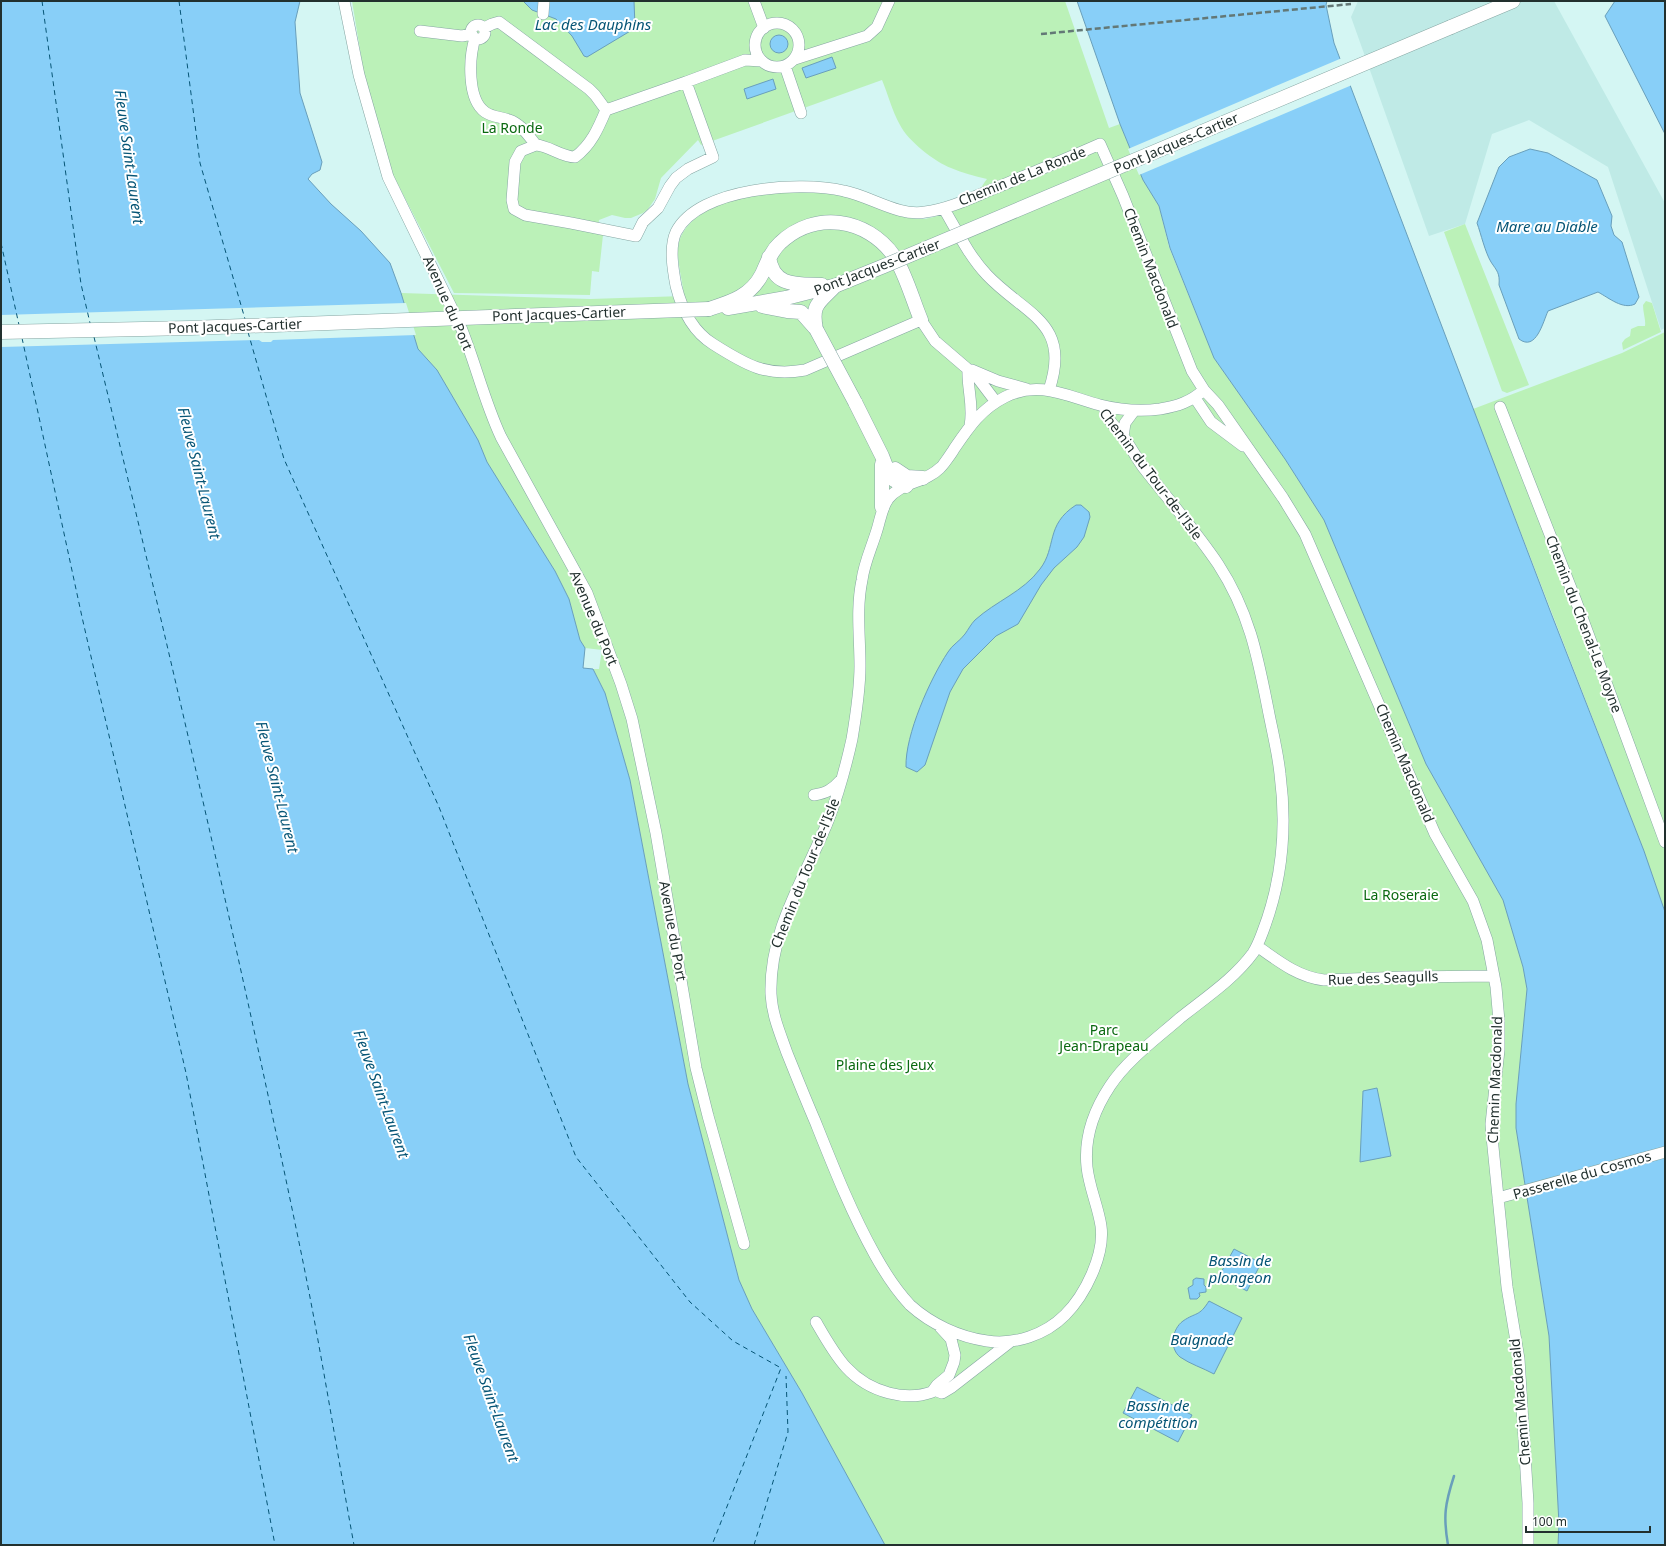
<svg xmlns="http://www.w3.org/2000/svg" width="1666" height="1546" font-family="'Noto Sans',sans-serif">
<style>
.built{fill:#bfeae6}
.green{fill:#bbf1b8}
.water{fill:#88cff8;stroke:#699fbb}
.pier{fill:#d4f6f3}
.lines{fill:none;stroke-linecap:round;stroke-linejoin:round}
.stream{stroke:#699fbb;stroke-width:2.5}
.ferry{stroke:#065576;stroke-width:1;stroke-dasharray:5 4;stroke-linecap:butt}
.minor-casing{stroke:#86a6a3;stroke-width:12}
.major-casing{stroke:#86a6a3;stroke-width:15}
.minor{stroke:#fff;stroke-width:11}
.major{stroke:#fff;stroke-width:14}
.rail{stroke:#637876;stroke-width:2.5;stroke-dasharray:6 3;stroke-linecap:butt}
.major-bridge-casing{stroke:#86a6a3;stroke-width:15;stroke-linecap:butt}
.major-bridge{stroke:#fff;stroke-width:14}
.labels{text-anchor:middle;stroke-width:4;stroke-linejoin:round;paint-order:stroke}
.park-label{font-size:14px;fill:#0a6910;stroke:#fff}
.street-label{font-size:14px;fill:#22302e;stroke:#fff}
.water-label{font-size:15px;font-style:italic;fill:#065576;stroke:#fff}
</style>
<rect width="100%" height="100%" fill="#d4f6f3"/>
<!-- built -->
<path class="built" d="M1358,1H1554L1665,203V328L1661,330L1608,167L1529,120L1492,134L1465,224L1429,236L1351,17Z"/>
<!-- green -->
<path class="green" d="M352,1H1065L1109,128L1120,124L1143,180L1159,206L1169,247L1214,358L1285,459L1324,520L1426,764L1503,900L1523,967L1527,989L1516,1104V1128L1549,1336L1559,1524L1558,1545H884L802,1393L752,1309L739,1280L688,1085L630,780L605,693L593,669H599L602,650L585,648L580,640L569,599L555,571L487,462L478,440L437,370L418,349L401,293L590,299L684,296C683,281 675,257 679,242C693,191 801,187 843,196C870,202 895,220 924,219C933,218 962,209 970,204C975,199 982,185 987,179C974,176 963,173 951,168C935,162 908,141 900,125C892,111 888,94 882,80L701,145L698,140L661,178L655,199L648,209L643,213L631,218H625L612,215L599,220L597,233L603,235L599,272L592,271L590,295L454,293L392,173L364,74Z
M1465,224L1529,385L1507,393L1502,391L1444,232Z
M1646,301L1652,303L1661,332L1623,350L1622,343L1625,339L1630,336L1631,329L1638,326H1645C1646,320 1643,313 1643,305Z
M1665,332V912L1644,851L1473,409L1622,353Z"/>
<!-- water -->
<path class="water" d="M1,1H300L295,22L300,93L322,162L320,170L312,174L308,179L331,204L361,231L390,263L401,293L418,349L437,370L478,440L487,462L555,571L569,599L580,640L585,648L583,668L593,669L605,693L630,780L688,1084L739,1280L752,1309L802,1393L885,1545H1Z
M523,1H634L635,26L632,30L587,57L584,56L572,36L556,19L532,10Z
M1077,1H1327L1326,5L1334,43L1551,613L1644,851L1665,912V1545H1558L1559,1524L1549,1336L1516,1128V1104L1527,989L1523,967L1503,900L1426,764L1324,520L1285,459L1214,358L1170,248L1159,206L1143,180L1120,124Z
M1615,1H1665V134L1605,16Z
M770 44a9 9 0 1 1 18 0a9 9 0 1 1-18 0Z
M832,57L836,68L806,78L802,68Z
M773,79L776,89L747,99L744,89Z
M1530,149L1548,153L1597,180L1612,216L1611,226L1614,235L1622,242L1639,297L1635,304C1623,310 1609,298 1598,292L1548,311C1543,322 1536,352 1519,339L1499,285C1500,273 1497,271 1491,262C1485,252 1481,234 1477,223L1499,167L1509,157Z
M1076,505H1081L1089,512L1090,517L1084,537L1077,547L1054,568L1041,585L1018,624L996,636L963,669L950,692L925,765L917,772L906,767C905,735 930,679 948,652C952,645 960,641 965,634C968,630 971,624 975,620C996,601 1023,592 1040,569C1057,547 1045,525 1076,505Z
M1377,1088L1391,1156L1360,1162L1363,1091Z
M1234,1249L1261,1263L1247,1291L1219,1276Z
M1196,1278L1204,1279V1285L1206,1287V1292L1199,1293L1200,1296L1197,1299H1190L1188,1288L1193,1285V1280Z
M1209,1301L1242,1318L1214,1374C1203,1368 1190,1364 1180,1357C1169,1348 1172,1329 1183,1321C1196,1312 1199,1317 1209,1301Z
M1137,1387L1192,1415L1178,1442L1123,1413Z"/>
<!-- pier -->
<path class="pier" d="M1342,58L1352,85L1139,175L1128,149Z
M406,303L416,335L273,340L271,342H262L259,340L1,347V315Z"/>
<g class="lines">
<!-- stream -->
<path class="stream" d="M1448,1545C1443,1516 1445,1504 1454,1476"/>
<!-- ferry -->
<path class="ferry" d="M42,1L81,284L90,323
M179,1L200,163L245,319
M1,243L19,325
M248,332L284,459L439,807L576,1157L690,1302L733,1341L781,1368L712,1545
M94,337C167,641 238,946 301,1252C321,1349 336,1447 354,1545
M22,338L82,617L186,1073L275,1545
M754,1545L788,1432L786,1376"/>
<!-- minor casing -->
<g class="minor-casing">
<path id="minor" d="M344,1L359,75L388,177L460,325C475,361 484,401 501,437L587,593L621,684L632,719L656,833L696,1068L708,1116L744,1244
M754,1L764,28
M543,14L544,1
M755 45a22 22 0 1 1 44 0a22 22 0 1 1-44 0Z
M471 32a7 7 0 1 1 14 0a7 7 0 1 1-14 0Z
M420,31L462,36L472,34
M475,38C469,58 467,99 485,112C492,117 501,117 509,120C521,124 528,135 536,145C550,146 561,157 575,157C591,145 598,129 606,110L595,95L589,89L499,22L492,24L484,28
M795,59L867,36L877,27L889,1
M785,66L801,113
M606,110L686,82
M536,145L521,151L515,162L512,200L514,209L525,215L571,223L636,236L643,222L658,208L670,186L676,178L688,169L713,157L686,82L745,60L762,61
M944,209C957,231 969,256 987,275C1025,315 1072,322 1049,390
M968,369C967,389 974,405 970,426
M972,370L998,381L1027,389
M1195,398L1211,422L1243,446
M996,402L977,377L935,341L921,320L805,370C766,377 746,365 713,344C692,331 682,310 676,286C673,270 669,247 676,232C699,187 800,181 844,191C870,196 899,217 925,212C949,209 971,198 993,189C1029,174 1064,160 1100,144L1123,196L1192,371L1204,390L1218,405L1283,498L1305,534L1435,834L1473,901L1487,940L1496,987L1499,1021V1050L1491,1124L1492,1137L1507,1287L1519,1359L1528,1503V1545
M1104,406C1108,423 1113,423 1123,436C1130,446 1136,457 1143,467C1168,499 1195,530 1218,564C1250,613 1258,658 1269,714C1273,734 1278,754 1280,774C1287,827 1282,881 1263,931C1260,939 1258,945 1253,953C1234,979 1205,998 1180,1018C1156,1039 1127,1060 1110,1086C1094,1110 1084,1138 1087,1167C1089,1187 1098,1206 1101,1226C1105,1255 1085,1295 1065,1315C1045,1335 1015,1345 987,1341C959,1337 931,1324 910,1305C896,1290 885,1273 875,1255C851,1212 833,1166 815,1121C805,1098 796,1075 787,1053C780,1033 772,1015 771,994C769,930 805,878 828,821C838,795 846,766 852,739C856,715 860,690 860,666C860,637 856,609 862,580C864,564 871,549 876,533C880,522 881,509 888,499C901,482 925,483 940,468C942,467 953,451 954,449C969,427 981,409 1005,397C1039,380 1066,396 1100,405C1120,410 1139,412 1160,409C1178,406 1190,402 1204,390
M1500,407L1576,601L1665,842
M1123,437L1125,423L1134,411
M814,795C826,793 832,790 840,781
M1257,946C1278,961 1298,977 1324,980L1405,977L1494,976
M1498,1198L1665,1152
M816,1322C835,1355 850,1383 889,1393C904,1397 918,1397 932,1392L937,1385L949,1375L954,1362L955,1355L951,1339L940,1327
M934,1390L942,1393L952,1387L1010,1342"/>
</g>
<!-- major casing -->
<g class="major-casing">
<path id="major" d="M1451,27L1513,1
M769,257C773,288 798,284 822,285
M762,306L787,311L801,312L816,329
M728,308L786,298L837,285
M709,309C731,302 751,296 762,274C767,263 771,251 780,243C815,210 867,218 894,256C905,272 913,301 921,320
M816,329C811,304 819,303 835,286
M855,402L882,456L889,474L894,480L906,486
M882,464V507
M895,469L907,477L923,478"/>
</g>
<!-- minor -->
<use href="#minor" class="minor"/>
<!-- major -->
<use href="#major" class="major"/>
<!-- rail -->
<path class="rail" d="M1041,34L1351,4"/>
<!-- major-bridge casing -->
<g class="major-bridge-casing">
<path id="major-bridge" d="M837,285L884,266L1451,27
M816,329L855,402
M1,332L190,328L709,309"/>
</g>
<!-- major-bridge -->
<use href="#major-bridge" class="major-bridge"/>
</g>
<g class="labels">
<!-- park labels -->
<g class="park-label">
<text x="512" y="133">La Ronde</text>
<text x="1401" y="900">La Roseraie</text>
<text x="1104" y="1035">Parc<tspan x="1104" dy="16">Jean-Drapeau</tspan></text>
<text x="885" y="1070">Plaine des Jeux</text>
</g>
<!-- street labels -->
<g class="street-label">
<text transform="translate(1176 143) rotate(-23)" y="5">Pont Jacques-Cartier</text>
<text transform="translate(1022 176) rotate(-22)" y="5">Chemin de La Ronde</text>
<text transform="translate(877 267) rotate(-21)" y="5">Pont Jacques-Cartier</text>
<text transform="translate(1151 268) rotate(69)" y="5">Chemin Macdonald</text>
<text transform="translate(448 303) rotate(66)" y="5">Avenue du Port</text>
<text transform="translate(559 314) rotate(-2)" y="5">Pont Jacques-Cartier</text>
<text transform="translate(235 326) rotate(-2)" y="5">Pont Jacques-Cartier</text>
<text transform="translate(1151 474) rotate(53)" y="5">Chemin du Tour-de-l'Isle</text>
<text transform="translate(594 618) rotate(67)" y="5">Avenue du Port</text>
<text transform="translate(1584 624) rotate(69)" y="5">Chemin du Chenal-Le Moyne</text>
<text transform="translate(1405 763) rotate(67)" y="5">Chemin Macdonald</text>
<text transform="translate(805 873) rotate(-68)" y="5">Chemin du Tour-de-l'Isle</text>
<text transform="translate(673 931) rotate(80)" y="5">Avenue du Port</text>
<text transform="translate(1383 978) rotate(-2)" y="5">Rue des Seagulls</text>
<text transform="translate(1495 1080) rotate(-88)" y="5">Chemin Macdonald</text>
<text transform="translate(1582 1175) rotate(-16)" y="5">Passerelle du Cosmos</text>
<text transform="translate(1520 1402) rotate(-95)" y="5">Chemin Macdonald</text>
</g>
<!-- water labels -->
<g class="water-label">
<text x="593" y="30">Lac des Dauphins</text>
<text transform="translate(129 157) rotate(82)" y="5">Fleuve Saint-Laurent</text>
<text x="1547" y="232">Mare au Diable</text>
<text transform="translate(199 473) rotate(76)" y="5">Fleuve Saint-Laurent</text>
<text transform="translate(277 787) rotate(76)" y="5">Fleuve Saint-Laurent</text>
<text transform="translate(381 1094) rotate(70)" y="5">Fleuve Saint-Laurent</text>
<text x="1240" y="1266">Bassin de<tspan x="1240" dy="17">plongeon</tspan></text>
<text x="1202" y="1345">Baignade</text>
<text transform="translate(491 1398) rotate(70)" y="5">Fleuve Saint-Laurent</text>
<text x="1158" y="1411">Bassin de<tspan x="1158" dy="17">compétition</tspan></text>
</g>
</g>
<!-- border -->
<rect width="1666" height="1546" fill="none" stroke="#22302e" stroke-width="4"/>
<!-- scale -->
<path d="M1526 1526v6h124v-6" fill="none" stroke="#22302e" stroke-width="2"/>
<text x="1532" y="1526" font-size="12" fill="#22302e" stroke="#ffffff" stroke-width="3" paint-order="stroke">100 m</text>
</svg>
